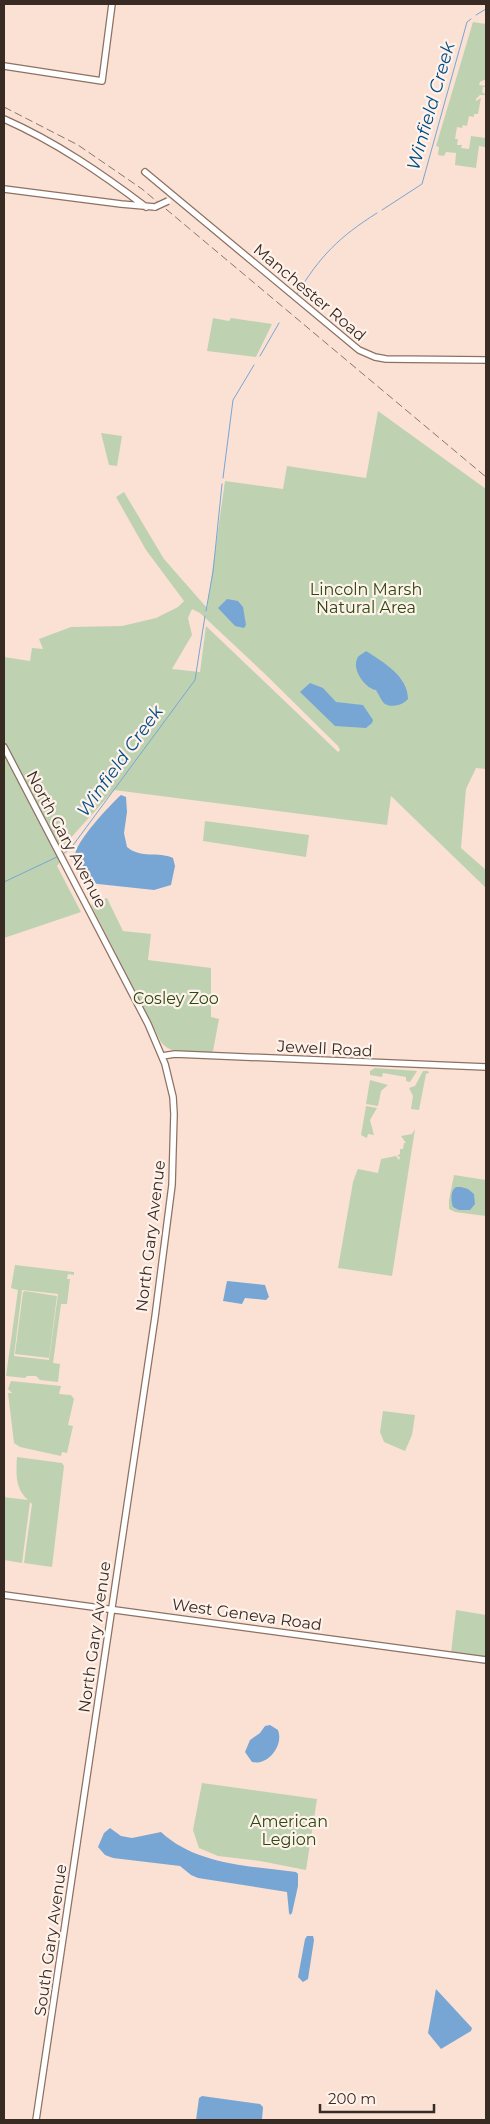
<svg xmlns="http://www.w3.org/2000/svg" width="490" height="2124" font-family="Montserrat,sans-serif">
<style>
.green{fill:#bed2b1;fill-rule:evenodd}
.water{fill:#77a6d4}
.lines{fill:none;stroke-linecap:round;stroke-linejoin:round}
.stream{stroke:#77a6d4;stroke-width:1}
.secondary-casing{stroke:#8d7163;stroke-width:8}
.secondary{stroke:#fff;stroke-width:5.5}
.rail{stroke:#87756b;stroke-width:1;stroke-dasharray:8 4;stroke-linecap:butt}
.secondary-bridge-casing{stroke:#8d7163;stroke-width:8;stroke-linecap:butt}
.secondary-bridge{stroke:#fff;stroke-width:5.5}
.labels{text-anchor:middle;stroke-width:4.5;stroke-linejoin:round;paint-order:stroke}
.street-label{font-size:16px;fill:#372b24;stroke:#fff2eb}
.park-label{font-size:16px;fill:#2b4a10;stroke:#fff2eb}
.water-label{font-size:18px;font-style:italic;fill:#004f87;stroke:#fff2eb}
</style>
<rect width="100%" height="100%" fill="#fbe1d4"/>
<!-- green -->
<path class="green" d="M473,22L486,24V79L480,82L479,85L486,86V87H483L482,92L486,95H480L476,99V101L481,98L478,114H474V117L469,116L467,126L463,125L462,128L457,127L455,139H458L457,145H462L461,148L469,149L471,136L486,138L485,147L479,146L476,168L455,165L456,153L446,152L444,156L438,155L439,147L436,146Z
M213,318L229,321L231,318L272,324L256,357L207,351Z
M378,411L486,489V769L476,768L466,789L461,848L486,870V888L391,796L387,825L114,790L58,852L62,860L57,866L81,912L4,938V657L30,661L32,648L43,649L39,639L71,627L122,626L156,618L178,607L184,601L146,550L116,497L124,492L164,559L207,608L225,481L283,489L287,466L366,478ZM192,609L200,613L265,674L338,746L340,750L338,752L206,626L200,672L172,669L192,635L188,618Z
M101,433L122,436L117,466L109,465Z
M205,821L309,835L306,857L203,841Z
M107,898L123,931L151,934L148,960L211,968V1017L219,1019L213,1051L210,1053C194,1052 171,1056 161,1042L91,905Z
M375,1068L417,1071L410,1082L406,1081V1077L383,1073L382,1077L370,1075V1071Z
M423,1071H428L429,1073L426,1074L419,1110L411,1109L413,1096L409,1088L415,1086Z
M370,1080L388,1085L381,1091L378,1106L366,1104Z
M366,1106L377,1108L370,1120L374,1135L368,1134L367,1138L361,1135Z
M415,1129L392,1276L338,1268L353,1182L357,1171L358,1169L378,1173L381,1159L396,1156L399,1160L400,1157L397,1156L400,1154V1149H403L404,1143H406L401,1136L412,1134Z
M454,1175L486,1180V1216L455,1212L449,1209V1200Z
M15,1265L74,1272V1275L68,1274L67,1279H70L67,1304H61L53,1363L60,1364L58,1382L40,1380L36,1376H27L25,1378L6,1376L18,1290L11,1288ZM22,1290L58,1294L49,1360L14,1356Z
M25,1291L57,1296L49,1358L15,1354L23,1292Z
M11,1381L61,1386L59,1394L71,1395L74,1399L68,1425L73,1426L67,1453L62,1452L61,1456L20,1447L14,1443L8,1393H12L8,1389Z
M383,1411L415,1415L412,1435L405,1451L384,1442L380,1432Z
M17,1457L62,1463L64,1466L52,1567L24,1563L32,1504L30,1502L22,1563L4,1560V1497L28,1500C15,1489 16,1473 17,1457Z
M456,1610L486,1615V1658L451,1653Z
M202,1783L317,1799L306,1870L260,1861L218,1856L199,1848L193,1830Z"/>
<!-- water -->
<path class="water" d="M227,599L238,601L243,607L246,625L244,628L235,626L218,608Z
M366,651C383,662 408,676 408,699C403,705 392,708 385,704C382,702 378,693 376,690C365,688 352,670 357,659C358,655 363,654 366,651Z
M310,683L323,688L336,702L363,705L373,720L372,723L366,728L335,726L300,692Z
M121,795L126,797L127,812L124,833L127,847C141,859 158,851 173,858L175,866L171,885L154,890L98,884L89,882C86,879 75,861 75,858C72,845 110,805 121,795Z
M461,1187L468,1189L474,1194L475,1204L470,1210H459L453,1207C451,1201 450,1191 456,1187Z
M227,1281L265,1285L269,1297L266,1300L245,1298L242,1304L223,1301Z
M270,1725L278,1730C284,1745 268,1766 252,1762L245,1752L250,1740L260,1733L265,1726Z
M110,1828L121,1836L132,1838L161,1832C196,1865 251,1866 296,1872L298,1874V1886L292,1913L290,1915L289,1913L287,1892L198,1878L191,1875L180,1866L113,1858L105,1855L98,1847L104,1833Z
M307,1936H313L314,1940L308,1979L303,1982L298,1977L305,1939Z
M436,1989L472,2028L471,2031L441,2049L428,2033Z
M202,2096L260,2104L263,2107L262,2120H196L199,2098Z"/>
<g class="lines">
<!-- stream -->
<path class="stream" d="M476,15L486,9
M382,210L422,184L467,22L471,19
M297,294C320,256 339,237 377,213
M260,356L279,323
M223,478L233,400L254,365
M206,611L213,572L222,484
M63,854L71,848L195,680L205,616
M4,882L57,857"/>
<!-- secondary casing -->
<g class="secondary-casing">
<path id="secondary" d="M4,66L102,81L112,4
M4,119C56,142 101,173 146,207
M145,172L359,350L375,357L386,359L486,360
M4,189L121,204L155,207
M4,747L148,1024L165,1064L173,1097L174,1114L172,1185L155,1317L36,2120
M162,1056L175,1054L486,1067
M4,1595L486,1660"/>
</g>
<!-- secondary -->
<use href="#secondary" class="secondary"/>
<!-- rail -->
<path class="rail" d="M4,107L78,145L142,189L486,477"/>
<!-- secondary-bridge casing -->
<g class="secondary-bridge-casing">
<path id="secondary-bridge" d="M155,207L168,201"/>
</g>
<!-- secondary-bridge -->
<use href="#secondary-bridge" class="secondary-bridge"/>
</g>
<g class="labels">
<!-- street labels -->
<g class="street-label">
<text transform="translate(310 292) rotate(40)" y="6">Manchester Road</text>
<text transform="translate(67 839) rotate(62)" y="6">North Gary Avenue</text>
<text transform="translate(325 1048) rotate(3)" y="6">Jewell Road</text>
<text transform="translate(150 1236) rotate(-83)" y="6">North Gary Avenue</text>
<text transform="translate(247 1614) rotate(8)" y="6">West Geneva Road</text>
<text transform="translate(94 1637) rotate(-82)" y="6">North Gary Avenue</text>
<text transform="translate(50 1940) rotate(-82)" y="6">South Gary Avenue</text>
</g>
<!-- park labels -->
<g class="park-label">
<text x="366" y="595">Lincoln Marsh<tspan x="366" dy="18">Natural Area</tspan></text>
<text x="176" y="1004">Cosley Zoo</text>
<text x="289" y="1827">American<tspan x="289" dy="18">Legion</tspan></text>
</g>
<!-- water labels -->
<g class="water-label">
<text transform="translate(431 106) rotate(-74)" y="6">Winfield Creek</text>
<text transform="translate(120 761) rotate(-54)" y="6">Winfield Creek</text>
</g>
</g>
<!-- border -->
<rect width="490" height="2124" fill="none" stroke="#372b24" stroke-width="10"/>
<!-- scale -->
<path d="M320 2104v8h114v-8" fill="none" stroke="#372b24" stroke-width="2.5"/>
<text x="328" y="2104" font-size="15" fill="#372b24" stroke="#fff2eb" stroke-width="4" paint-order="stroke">200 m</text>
</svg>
